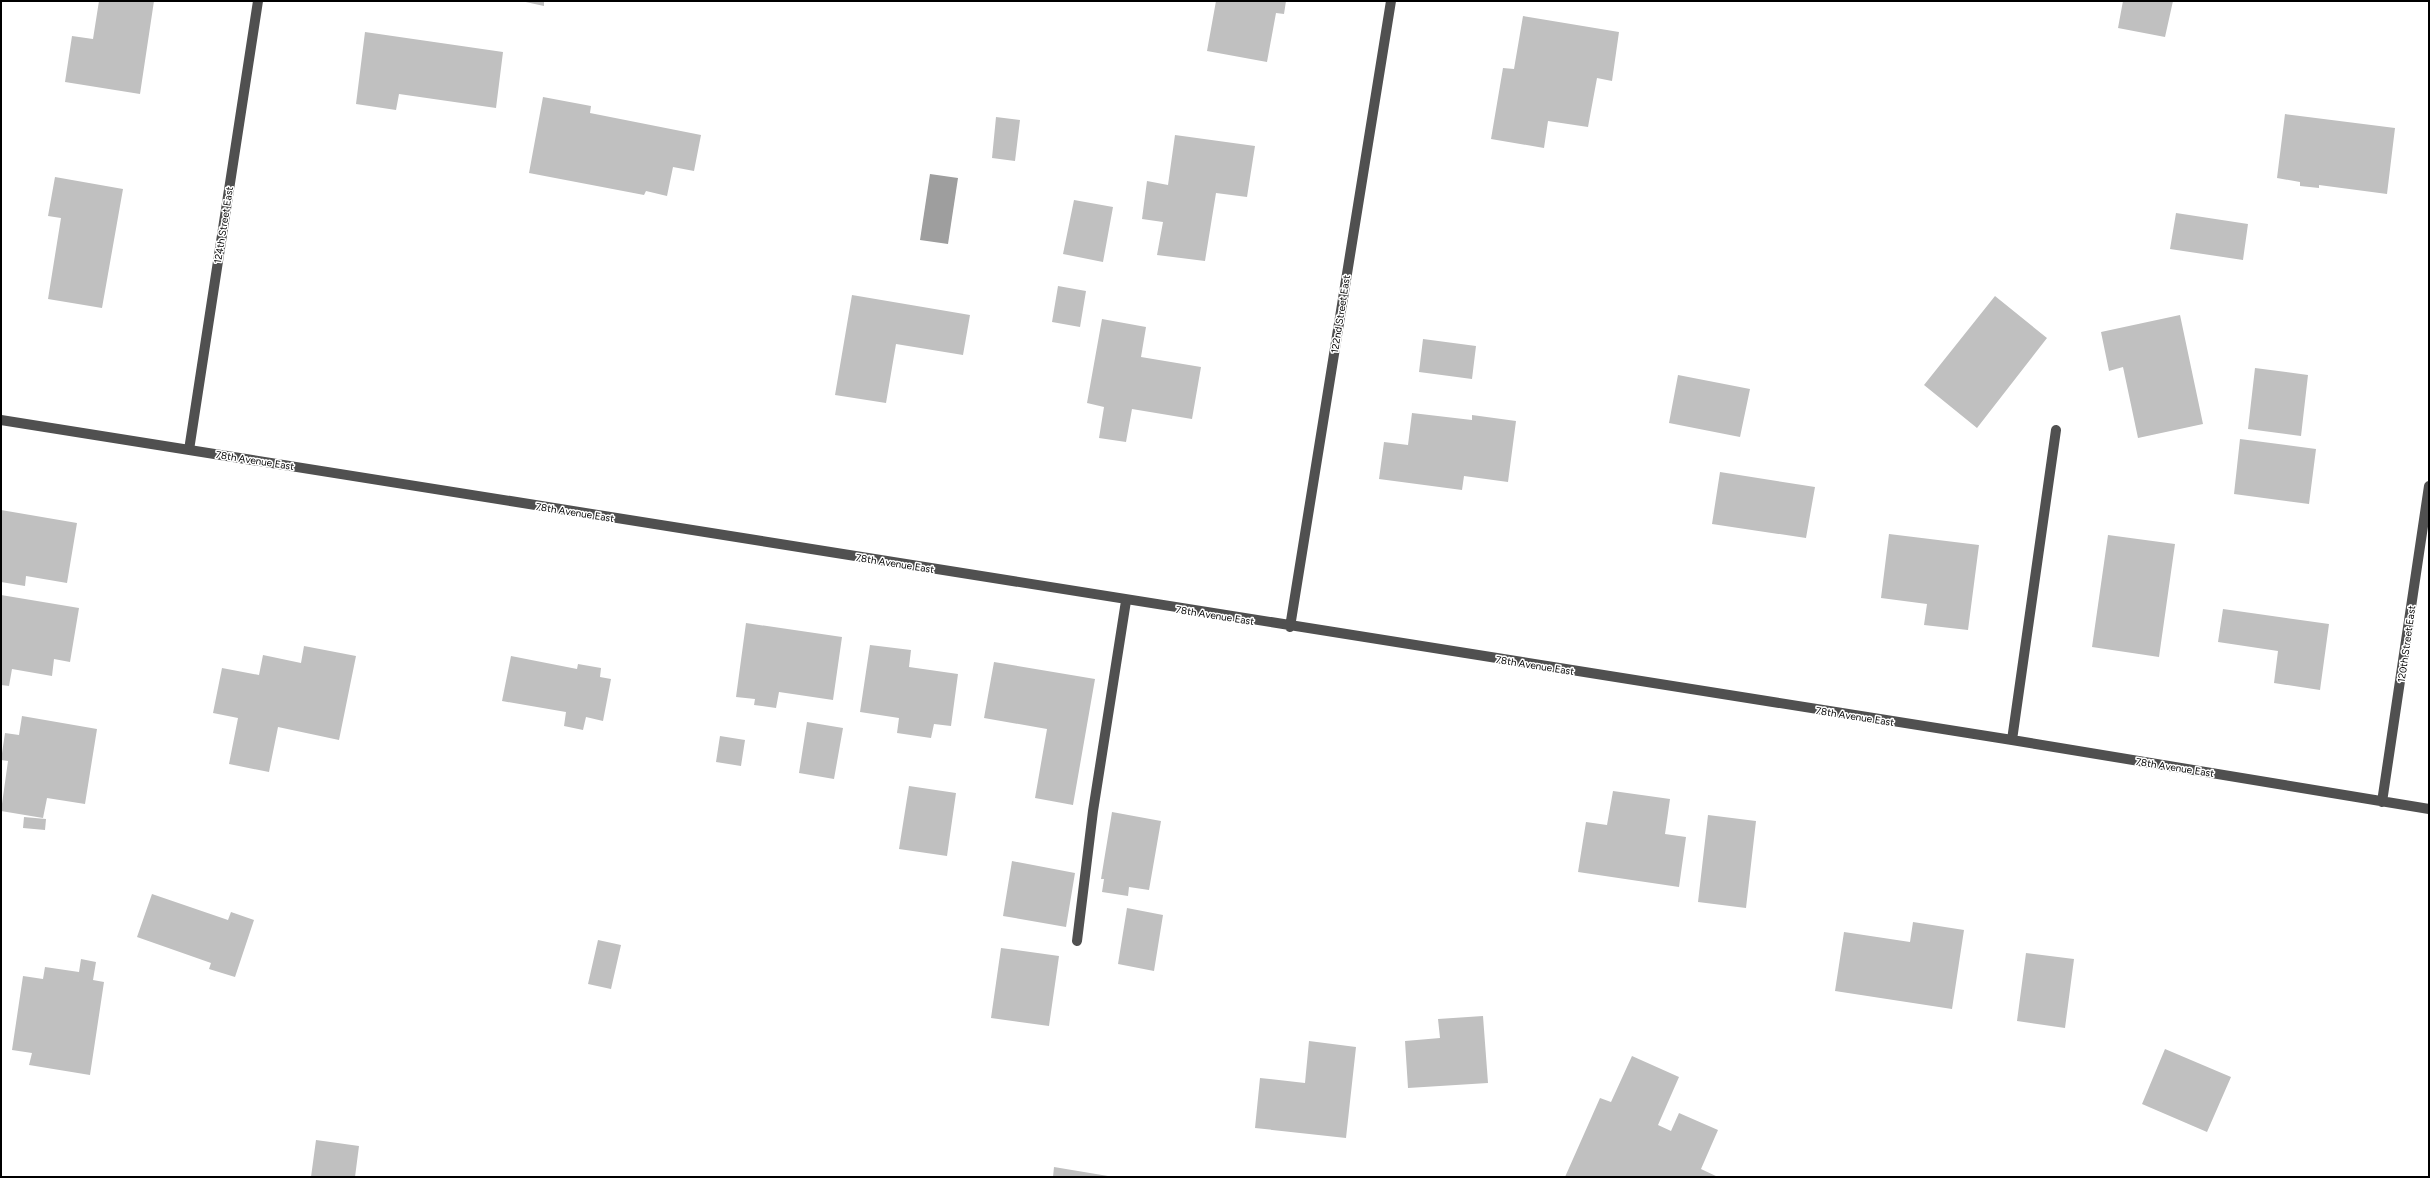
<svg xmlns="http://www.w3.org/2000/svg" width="2430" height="1178" font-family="Figtree,sans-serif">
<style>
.water{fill:#9e9e9e}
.building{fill:#c0c0c0}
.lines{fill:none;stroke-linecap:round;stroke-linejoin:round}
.minor{stroke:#505050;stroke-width:10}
.labels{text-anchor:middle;stroke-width:3;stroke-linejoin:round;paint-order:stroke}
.street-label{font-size:10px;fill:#000;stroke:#fff}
</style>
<rect width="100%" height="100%" fill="#fff"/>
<!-- water -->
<path class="water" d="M930,174L958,178L948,244L920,240Z"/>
<!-- building -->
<path class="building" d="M99,1H154L140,94L65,82L72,36L93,39Z
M521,1H544V6Z
M1216,1H1286L1284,14L1276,13L1267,62L1207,51Z
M2123,1H2173L2165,37L2118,28Z
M1523,16L1619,32L1612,81L1597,78L1588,127L1548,121L1544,148L1491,139L1503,68L1514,69Z
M365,32L503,52L496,108L399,94L396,110L356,104Z
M543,97L591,106L590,113L701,135L694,171L673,167L667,196L646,191L644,195L529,173Z
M2285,114L2395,128L2387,194L2319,185V188L2300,186V182L2277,178Z
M996,117L1020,120L1015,161L992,158Z
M1175,135L1255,146L1247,197L1216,193L1205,261L1157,255L1163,222L1142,219L1147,181L1168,185Z
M55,177L123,189L102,308L48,299L61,218L48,216Z
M1074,200L1113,207L1103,262L1063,254Z
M2176,213L2248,224L2243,260L2170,249Z
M1058,286L1086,291L1080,327L1052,322Z
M852,295L970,315L963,355L896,344L886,403L835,395Z
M1995,296L2047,338L1977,428L1924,385Z
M2180,315L2203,424L2138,438L2123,367L2109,371L2101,332Z
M1102,319L1146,327L1141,357L1201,367L1192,419L1132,409L1126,442L1099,438L1104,407L1087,403Z
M1423,339L1476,346L1472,379L1419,372Z
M2255,368L2308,375L2301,436L2248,429Z
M1678,375L1750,389L1740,437L1669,423Z
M1412,413L1472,420V415L1516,421L1508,482L1464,476L1462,490L1379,479L1384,442L1408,445Z
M2240,439L2316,449L2309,504L2234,494Z
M1720,472L1815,487L1806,538L1712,524Z
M1,510L77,523L67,583L26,576L25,586L1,582Z
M1889,534L1979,545L1968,630L1924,625L1927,604L1881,598Z
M2108,535L2175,544L2159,657L2092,647Z
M1,595L79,608L70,662L54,659L52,676L12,669L9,686L1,685Z
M2223,609L2329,624L2320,690L2274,683L2278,651L2218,642Z
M746,623L842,637L833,700L779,692L776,708L754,705L755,699L736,697Z
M870,645L911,650L909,667L958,674L951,726L934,724L931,738L897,733L899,718L860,712Z
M304,646L356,656L339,740L278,727L269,772L229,764L238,718L213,713L222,668L259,675L263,655L301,663Z
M511,656L577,669L578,664L601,668L600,677L611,679L603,721L586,717L583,730L564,726L566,712L502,701Z
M994,662L1095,679L1073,805L1035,798L1047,729L984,718Z
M22,716L97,729L85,804L47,798L43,818L1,811L8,761L1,760L5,733L19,735Z
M807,722L843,728L834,779L799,773Z
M720,736L745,740L741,766L716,762Z
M909,786L956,793L947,856L899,849Z
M1613,791L1670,799L1665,834L1686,837L1679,887L1578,872L1586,822L1607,825Z
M1112,812L1161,821L1149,890L1129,887L1128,896L1102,892L1104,879H1101Z
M1708,815L1756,821L1746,908L1698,902Z
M24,817L46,819L45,830L23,828Z
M1012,861L1075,873L1066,927L1003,916Z
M152,894L228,920L231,912L254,920L235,977L209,969L211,963L137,937Z
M1127,908L1163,915L1154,971L1118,964Z
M1913,922L1964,930L1952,1009L1835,991L1844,932L1910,942Z
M598,940L621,945L611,989L588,984Z
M1001,948L1059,956L1049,1026L991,1018Z
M2026,953L2074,959L2065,1028L2017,1021Z
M81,959L96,962L93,980L104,982L90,1075L29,1065L32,1053L12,1050L23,976L43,979L45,967L79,972Z
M1483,1016L1488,1083L1408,1088L1405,1041L1440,1038L1438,1019Z
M1309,1041L1356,1047L1346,1138L1255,1128L1260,1078L1305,1083Z
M2165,1049L2231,1077L2207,1132L2142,1104Z
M1632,1056L1679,1077L1658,1125L1671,1131L1679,1113L1718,1130L1701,1169L1718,1177H1565L1600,1098L1611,1102Z
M316,1140L359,1146L355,1177H311Z
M1054,1167L1108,1176V1177H1053Z"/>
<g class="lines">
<!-- minor -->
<path class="minor" d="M1,420L2012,740L2429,809
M189,450L258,1
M1290,627L1391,1
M2012,740L2056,430
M2382,802L2429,486
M1077,941L1093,811L1126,601"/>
</g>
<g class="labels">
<!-- street labels -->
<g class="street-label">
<text transform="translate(223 225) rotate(-81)" y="4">124th Street East</text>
<text transform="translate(1340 314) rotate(-81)" y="4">122nd Street East</text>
<text transform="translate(255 460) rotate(9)" y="4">78th Avenue East</text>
<text transform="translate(575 512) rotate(9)" y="4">78th Avenue East</text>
<text transform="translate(895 563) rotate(9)" y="4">78th Avenue East</text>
<text transform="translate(1215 615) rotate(9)" y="4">78th Avenue East</text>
<text transform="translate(2406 644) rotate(-82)" y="4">120th Street East</text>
<text transform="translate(1535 665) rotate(9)" y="4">78th Avenue East</text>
<text transform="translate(1855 716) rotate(9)" y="4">78th Avenue East</text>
<text transform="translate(2175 767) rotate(9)" y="4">78th Avenue East</text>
</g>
</g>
<!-- border -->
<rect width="2430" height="1178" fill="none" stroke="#000000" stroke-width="4"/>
</svg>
